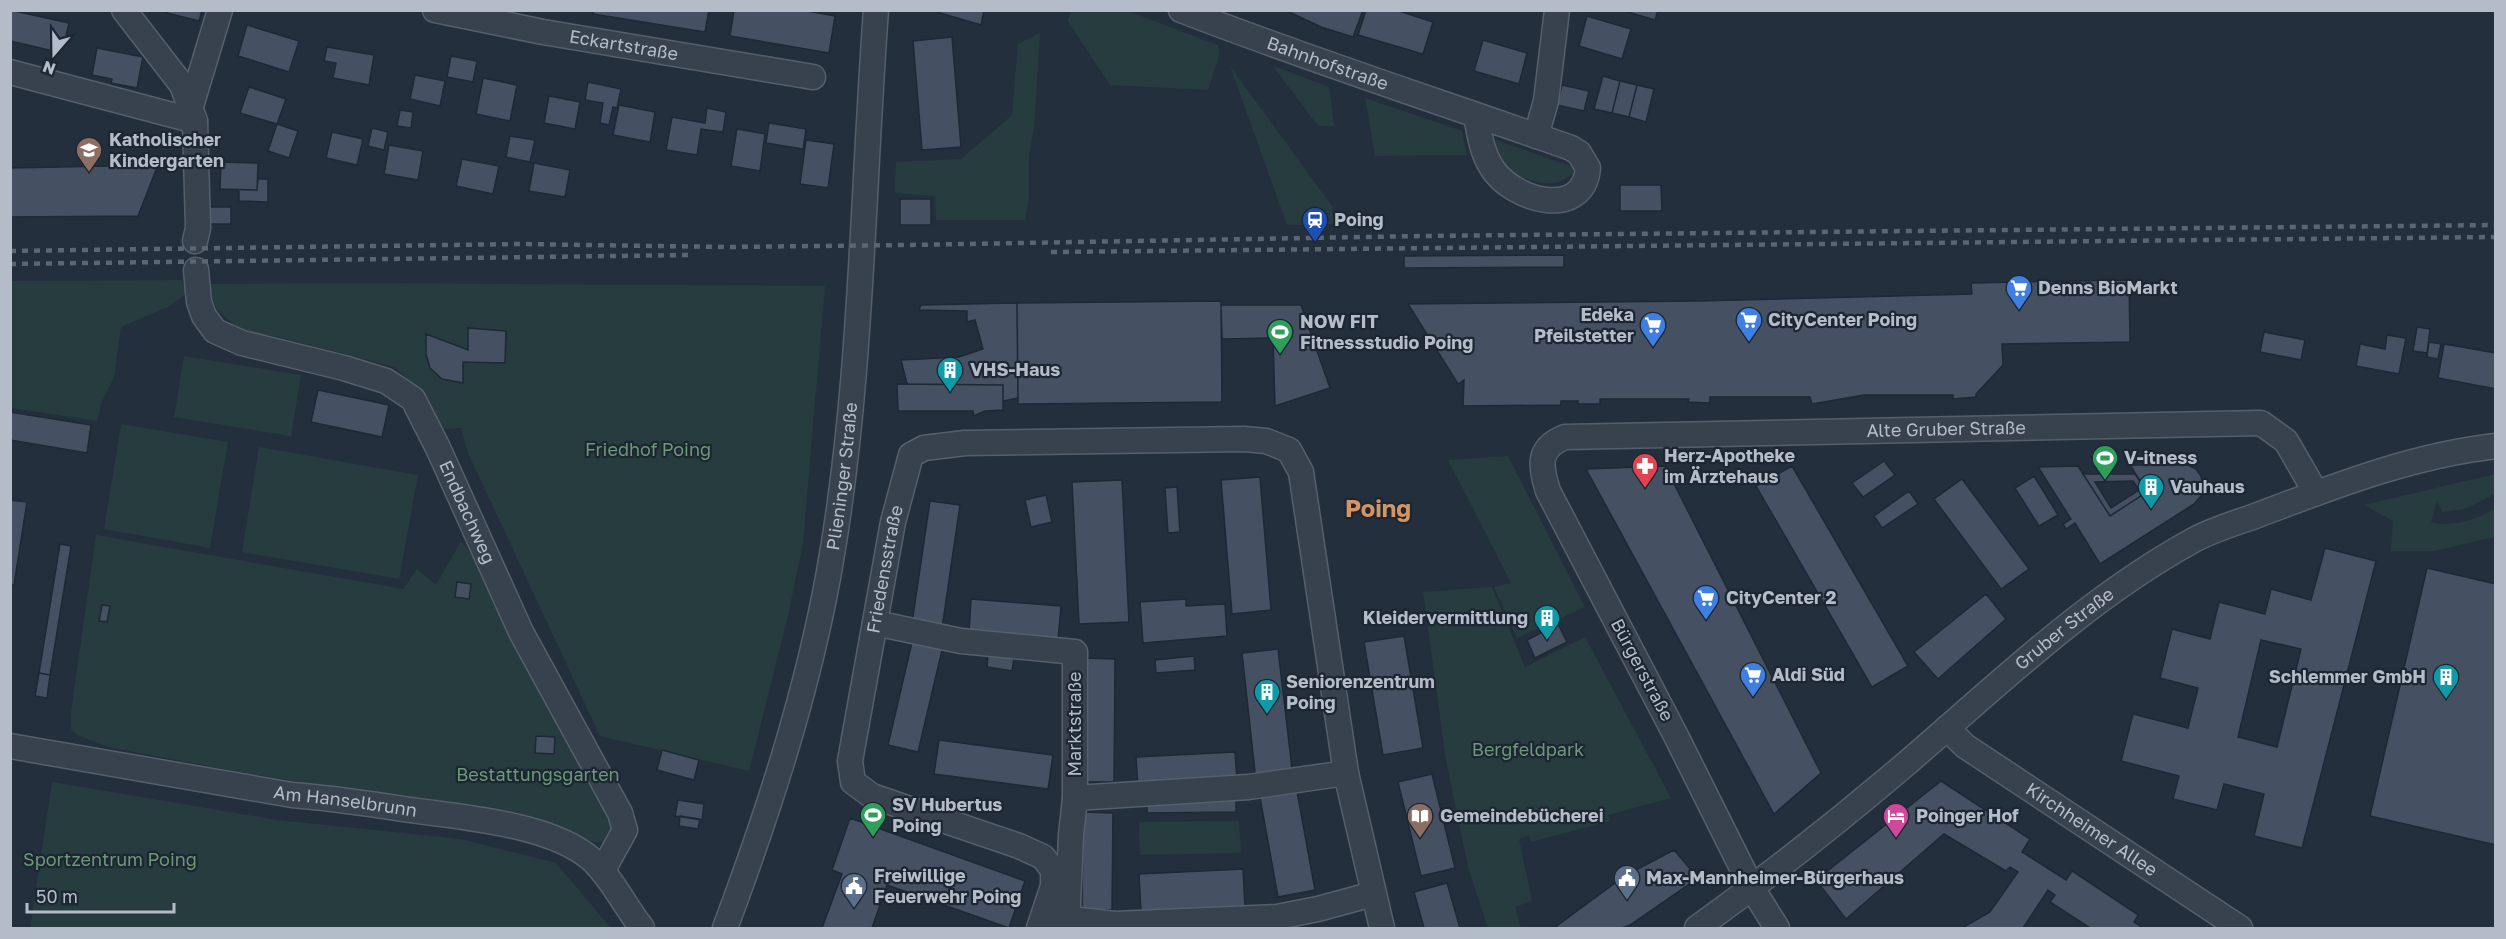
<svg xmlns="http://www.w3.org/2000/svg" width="2506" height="939" font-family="'Golos Text',sans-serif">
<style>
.green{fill:#263c3f}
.building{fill:#455162;stroke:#1f2835;stroke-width:1.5;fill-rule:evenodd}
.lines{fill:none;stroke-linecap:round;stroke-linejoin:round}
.minor-casing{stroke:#565f6c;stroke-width:27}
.minor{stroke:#38414e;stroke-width:24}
.rail{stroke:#5a6575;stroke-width:4.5;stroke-dasharray:6 6;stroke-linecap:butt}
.labels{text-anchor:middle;stroke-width:4.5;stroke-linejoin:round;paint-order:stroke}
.street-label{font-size:18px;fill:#b4bcc9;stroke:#1d2633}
.poi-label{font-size:18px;font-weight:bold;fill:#b4bcc9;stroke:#1d2633;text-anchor:start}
.park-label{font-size:18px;fill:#6b9a76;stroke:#1d2633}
.district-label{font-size:24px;font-weight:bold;fill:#d59563;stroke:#1d2633}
</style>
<rect width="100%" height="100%" fill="#242f3e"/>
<!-- green -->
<path class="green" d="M1071,11H1128L1218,45L1219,56L1208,90L1110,85L1068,21Z
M1040,33L1034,128L1029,156V198L1025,220H936L935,196L895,193L896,162L961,159L1012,115L1018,44Z
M1230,66L1332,206L1336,224L1287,225Z
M1273,66L1329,87L1334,126H1318Z
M1365,98L1462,131L1467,155L1375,156Z
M1490,138L1576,168C1560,196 1526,179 1503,171Z
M181,280L188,292L170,306L121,327L114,377L102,401L97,421L11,408L10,281Z
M361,283L825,286L803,543L788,616L749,771L600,736L468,453L461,428L438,430L422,394L395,367L278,337L240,331L217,309L206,284Z
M184,356L301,375L291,436L174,417Z
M121,424L228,442L210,548L104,529Z
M259,447L418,475L399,579L242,552Z
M1508,456L1585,607L1517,638L1494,587L1511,583L1448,460Z
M2495,474V494L2465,509L2442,512L2437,501L2431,522C2453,528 2476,519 2495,509V537L2434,551H2391L2393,521L2364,505Z
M96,535L403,589L417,569L436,585L461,541L482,567L615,828L606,842C588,846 566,828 546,825C399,801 254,775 108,747L77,735L71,729V711Z
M1492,587L1525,667L1585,637L1671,798L1608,815L1610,821L1531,842L1529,836L1519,839L1532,901L1515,907L1521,928H1488L1468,867L1446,760L1423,592Z
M52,782L277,820L461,839L556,863L611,928H30Z
M1239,821L1241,853L1140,855L1139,822Z"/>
<!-- building -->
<path class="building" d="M10,10L69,23L62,53L10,41Z
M168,10H202L199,21L167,13Z
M594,10H709L705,32L593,14Z
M734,10H802L835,16L829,53L730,36Z
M930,10H984L981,25Z
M1285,10H1363L1353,37L1321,27Z
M1366,10H1396L1433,22L1423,54L1358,35Z
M1621,10H1658L1655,20Z
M1587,16L1631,29L1622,59L1579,46Z
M247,25L299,41L289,72L238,56Z
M952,37L961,147L922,150L913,41Z
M1483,40L1527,53L1519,84L1474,71Z
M327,47L374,55L369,85L333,78L336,63L324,61Z
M97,48L143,57L137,88L111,83L112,79L92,75Z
M451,56L477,61L473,82L447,77Z
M415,75L445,81L440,106L410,99Z
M1603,76L1620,81L1612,113L1594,109Z
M483,78L517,85L510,121L476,114Z
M1620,81L1637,85L1629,117L1612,113Z
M588,82L621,89L617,108L613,107L609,125L600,123L603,103L585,100Z
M1562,85L1589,91L1584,111L1557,105Z
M1637,85L1654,89L1646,122L1629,117Z
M249,87L286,99L277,124L240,113Z
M549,96L580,102L575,129L544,123Z
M619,105L655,112L650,142L613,135Z
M707,108L726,112L723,132L701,129L697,155L666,150L672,117L705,123Z
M400,110L413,112L411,128L397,126Z
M769,123L806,129L803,149L766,143Z
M277,124L298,131L289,158L268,151Z
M372,128L388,132L384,150L368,146Z
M737,129L765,134L760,171L731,166Z
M332,132L363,139L357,165L326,158Z
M510,136L535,140L530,162L506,157Z
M806,140L834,144L828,188L800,184Z
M389,145L423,151L418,180L384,174Z
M462,159L499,166L493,194L456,186Z
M221,162L258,163L257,190L220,189Z
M534,163L570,170L565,197L529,191Z
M158,165L138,216L10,217V168Z
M258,179H268V202L239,201V190H257Z
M1620,185H1661L1662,211H1620Z
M900,199H931V225H900Z
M207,207H231V224H208Z
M1564,255V267L1404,268V256Z
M2129,280L2130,342L2002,344L2003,365L1976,394V397L1953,399V395H1864L1812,404L1810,397H1710V403L1688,402L1689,399H1600V404H1578V401H1561V405L1463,406L1464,380L1458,384L1408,304L1698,301L1972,294L1971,283Z
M1221,301L1222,402L1018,404L1017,303Z
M1017,303L1018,398L1003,401V385L907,384L901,360L959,357L983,349L975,320L967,322V311L919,310L921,305Z
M1221,305H1301L1330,388L1275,406L1273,338L1222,339Z
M2417,327L2430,329L2427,353L2413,351Z
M468,328L506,331L505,363L463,362V383L442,379L430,368L426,354V334L468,350Z
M2264,332L2305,340L2301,360L2260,352Z
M2387,335L2406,338L2399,374L2356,366L2360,344L2385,349Z
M2429,342L2441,344L2438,359L2427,357Z
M2444,344L2496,353V389L2438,378Z
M897,384L1003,385V410L985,411L974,416L973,411H898Z
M318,390L389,405L382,437L311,422Z
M10,412L91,425L87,453L10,440Z
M1884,461L1895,475L1863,497L1852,483Z
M2130,465H2188L2196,469L2201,476L2203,485L2202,495L2194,504L2100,564L2075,523L2066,529L2063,524L2071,519L2038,467L2078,466L2110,516L2147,492Z
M1665,466L1821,773L1774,814L1586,469Z
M1792,466L1908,666L1872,687L1756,486Z
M2083,474H2135L2147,492L2110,516ZM2133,481L2139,490L2111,508L2095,482Z
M2034,476L2058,515L2039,526L2015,488Z
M1260,477L1271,610L1232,614L1221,480Z
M1962,479L2029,569L2001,589L1934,499Z
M1122,480L1129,622L1079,624L1072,482Z
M1177,487L1180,532L1168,533L1165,488Z
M1909,491L1918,504L1882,528L1874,516Z
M1046,495L1052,522L1031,527L1025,500Z
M10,500L27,502L14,585H10Z
M930,501L960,505L942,628L912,623Z
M60,544L71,546L50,675L39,673Z
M2325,548L2376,561L2302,848L2254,836L2264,794L2224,784L2217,810L2173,799L2179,776L2121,761L2133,714L2188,728L2198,688L2160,678L2172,629L2210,639L2219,602L2265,614L2271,589L2311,600ZM2261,640L2301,649L2277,747L2238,737Z
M2427,568L2496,584V845L2370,816Z
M457,582L471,584L469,599L455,597Z
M1986,594L2006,619L1938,679L1914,652Z
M971,599L1061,606L1058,640L969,632Z
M1186,599V606L1225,604L1227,636L1143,643L1140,602Z
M102,605L110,606L107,622L99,621Z
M1558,624L1567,642L1535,658L1527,640Z
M1404,636L1423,748L1383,755L1364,642Z
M913,638L943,646L918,752L888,745Z
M1278,649L1293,777L1256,781L1242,653Z
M988,655L1014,658L1012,671L987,667Z
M1194,656L1195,670L1156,673L1155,660Z
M1082,658L1115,659L1114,782H1082Z
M39,673L50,675L47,698L35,696Z
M536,736L555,737L554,754L535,753Z
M939,740L1053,755L1048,789L934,774Z
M662,750L699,760L694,780L657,770Z
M1235,752L1237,781L1138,788L1136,757Z
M1432,774L1455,868L1421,876L1398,782Z
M1941,781L2030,839L2022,852L2066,880L2072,871L2138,915L2134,922L2143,928H2090L2050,902L2055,895L2048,890L2023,928H1962L1990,912L2018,872L2010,867L2006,871L1944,834L1846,919L1816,880Z
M1296,786L1315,890L1278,897L1259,792Z
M1236,799V812L1147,813V800Z
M678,800L704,804L702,820L675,816Z
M1083,812L1113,813L1112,910H1082Z
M680,816L700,819L698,829L679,826Z
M850,818L1025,881L1009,928L887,885L872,928H822L842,874L832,870Z
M1674,850L1698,878L1630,925L1622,928H1554L1626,875Z
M1243,869L1245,906L1141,913L1139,874Z
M1447,883L1460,928H1424L1414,892Z"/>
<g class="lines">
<!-- minor casing -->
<g class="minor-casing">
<g id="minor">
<path d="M124,10L182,85L195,121L198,228L195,241"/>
<path id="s1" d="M435,10L543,32L813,77"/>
<path id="s2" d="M1181,10C1310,60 1441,102 1571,148L1579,153L1588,168C1583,221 1512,200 1492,168C1482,153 1479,133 1476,115"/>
<path d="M10,72L195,121"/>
<path d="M191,106L220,10"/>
<path d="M1536,136L1546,101L1557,10"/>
<path id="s3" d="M196,270L199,302L204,316L215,331L242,343L344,368L386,381L413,399L438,448L521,632L620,813L625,830L603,870"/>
<path d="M875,623L961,641L1075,652V798L1249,787L1346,773"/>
<path id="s4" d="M1947,728L1965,746L2240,928"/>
<path id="s5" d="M10,746L292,795C334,798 376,805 418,811C469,818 552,825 591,859C610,875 626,908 642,928"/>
<path d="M1044,916L1115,924L1277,917L1318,909L1373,894"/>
<path id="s6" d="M725,928C768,813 807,694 829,572C862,387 862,198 876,10"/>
<path id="s7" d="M1039,928L1053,886V870L1043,857L1019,846L872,796L853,782L850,761L893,522L911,455L924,448L965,443L1244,439L1266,441L1289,450L1301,472L1346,773L1382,928"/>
<path d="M1067,928L1071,835L1075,798"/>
<path id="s8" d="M1697,928C1769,876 1839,821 1907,763C1998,685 2085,600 2192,541C2213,529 2240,522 2263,513C2337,485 2415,455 2496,446"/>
<path id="s9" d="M1777,928L1752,888L1675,734L1548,491C1540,466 1537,448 1565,437L2261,423L2286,441L2316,493"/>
</g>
</g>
<!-- minor -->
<use href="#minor" class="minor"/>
<!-- rail -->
<path class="rail" d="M10,251L518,244L727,247L907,245L1423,236L2496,225
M1051,252L2496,237
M10,264L688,255"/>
</g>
<!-- icons -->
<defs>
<g id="school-pin" transform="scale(1.35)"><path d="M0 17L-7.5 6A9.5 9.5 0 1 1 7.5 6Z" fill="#8d6e63" stroke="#1d2633"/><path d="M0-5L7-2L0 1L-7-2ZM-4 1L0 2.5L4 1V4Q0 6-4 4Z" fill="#fff"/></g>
<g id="station-pin" transform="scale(1.35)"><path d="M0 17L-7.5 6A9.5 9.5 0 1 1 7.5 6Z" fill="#1a4fb4" stroke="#1d2633"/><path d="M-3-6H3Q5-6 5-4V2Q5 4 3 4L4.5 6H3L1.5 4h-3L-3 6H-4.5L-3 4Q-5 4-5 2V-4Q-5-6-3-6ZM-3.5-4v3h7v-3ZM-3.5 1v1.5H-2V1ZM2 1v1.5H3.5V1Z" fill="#fff"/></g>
<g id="supermarket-pin" transform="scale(1.35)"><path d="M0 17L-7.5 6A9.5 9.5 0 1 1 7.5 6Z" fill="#3f7fe0" stroke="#1d2633"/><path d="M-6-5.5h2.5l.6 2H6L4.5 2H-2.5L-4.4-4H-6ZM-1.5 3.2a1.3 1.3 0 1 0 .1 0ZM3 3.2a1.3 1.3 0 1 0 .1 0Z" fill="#fff"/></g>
<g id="stadium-pin" transform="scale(1.35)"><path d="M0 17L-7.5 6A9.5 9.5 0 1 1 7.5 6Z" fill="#2e9e5b" stroke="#1d2633"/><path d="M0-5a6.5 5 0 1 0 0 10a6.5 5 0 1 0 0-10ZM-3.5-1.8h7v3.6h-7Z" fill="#fff"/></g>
<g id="building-pin" transform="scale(1.35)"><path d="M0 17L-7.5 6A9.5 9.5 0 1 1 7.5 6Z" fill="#0f9aa8" stroke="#1d2633"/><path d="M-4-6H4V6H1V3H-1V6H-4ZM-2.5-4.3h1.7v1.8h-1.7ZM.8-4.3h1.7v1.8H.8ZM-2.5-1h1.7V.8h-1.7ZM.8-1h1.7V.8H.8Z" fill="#fff"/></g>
<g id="pharmacy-pin" transform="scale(1.35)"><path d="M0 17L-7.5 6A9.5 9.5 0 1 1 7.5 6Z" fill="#e0444e" stroke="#1d2633"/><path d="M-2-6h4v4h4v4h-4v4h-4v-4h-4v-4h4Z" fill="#fff"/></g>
<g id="library-pin" transform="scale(1.35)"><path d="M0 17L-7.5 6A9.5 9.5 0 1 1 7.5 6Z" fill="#8d6e63" stroke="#1d2633"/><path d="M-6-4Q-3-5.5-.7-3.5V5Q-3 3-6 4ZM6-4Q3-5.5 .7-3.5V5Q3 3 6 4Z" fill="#fff"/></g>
<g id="hotel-pin" transform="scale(1.35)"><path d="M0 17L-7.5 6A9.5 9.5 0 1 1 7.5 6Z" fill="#d1479c" stroke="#1d2633"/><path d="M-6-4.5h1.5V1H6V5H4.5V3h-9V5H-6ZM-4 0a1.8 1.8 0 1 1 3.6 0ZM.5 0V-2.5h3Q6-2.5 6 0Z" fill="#fff"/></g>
<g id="civic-pin" transform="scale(1.35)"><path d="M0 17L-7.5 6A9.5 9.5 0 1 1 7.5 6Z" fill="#5c6f8a" stroke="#1d2633"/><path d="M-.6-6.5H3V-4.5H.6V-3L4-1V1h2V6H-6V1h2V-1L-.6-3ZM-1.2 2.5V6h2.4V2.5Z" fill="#fff"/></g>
</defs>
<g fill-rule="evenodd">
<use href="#school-pin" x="89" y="150"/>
<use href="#station-pin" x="1315" y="220"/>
<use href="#supermarket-pin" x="2019" y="288"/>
<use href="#supermarket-pin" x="1749" y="320"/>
<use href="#supermarket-pin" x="1653" y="325"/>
<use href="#stadium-pin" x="1280" y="332"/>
<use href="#building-pin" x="950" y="370"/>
<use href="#stadium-pin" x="2105" y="458"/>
<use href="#pharmacy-pin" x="1645" y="466"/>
<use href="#building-pin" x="2151" y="487"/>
<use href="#supermarket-pin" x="1706" y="598"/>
<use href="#building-pin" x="1547" y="618"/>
<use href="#supermarket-pin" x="1753" y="675"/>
<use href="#building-pin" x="2446" y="677"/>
<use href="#building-pin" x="1267" y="692"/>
<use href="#stadium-pin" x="873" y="815"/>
<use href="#library-pin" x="1420" y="816"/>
<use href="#hotel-pin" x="1896" y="816"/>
<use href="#civic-pin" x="1627" y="878"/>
<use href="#civic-pin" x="854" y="886"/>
</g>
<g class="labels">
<!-- street labels -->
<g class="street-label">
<text dy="6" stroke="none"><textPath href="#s1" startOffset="192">Eckartstraße</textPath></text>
<text dy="6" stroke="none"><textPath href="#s2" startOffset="156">Bahnhofstraße</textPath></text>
<text dy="6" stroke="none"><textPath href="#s9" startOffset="940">Alte Gruber Straße</textPath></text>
<text dy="6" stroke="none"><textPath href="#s6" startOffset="468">Plieninger Straße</textPath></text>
<text dy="6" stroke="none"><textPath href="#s3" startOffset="402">Endbachweg</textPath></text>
<text dy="6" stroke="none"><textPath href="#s7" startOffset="498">Friedensstraße</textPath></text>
<text dy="6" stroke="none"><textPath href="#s8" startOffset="474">Gruber Straße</textPath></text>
<text transform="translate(1642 670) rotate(62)" y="6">Bürgerstraße</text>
<text transform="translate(1075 724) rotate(-90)" y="6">Marktstraße</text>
<text dy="6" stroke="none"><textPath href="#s5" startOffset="340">Am Hanselbrunn</textPath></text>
<text dy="6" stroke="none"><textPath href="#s4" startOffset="177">Kirchheimer Allee</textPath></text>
</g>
<!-- poi labels -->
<g class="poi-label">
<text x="109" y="146">Katholischer<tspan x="109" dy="21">Kindergarten</tspan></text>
<text x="1334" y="226">Poing</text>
<text x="2038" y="294">Denns BioMarkt</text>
<text x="1634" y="321" text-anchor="end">Edeka<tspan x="1634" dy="21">Pfeilstetter</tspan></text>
<text x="1768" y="326">CityCenter Poing</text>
<text x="1300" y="328">NOW FIT<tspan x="1300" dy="21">Fitnessstudio Poing</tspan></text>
<text x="970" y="376">VHS-Haus</text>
<text x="1664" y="462">Herz-Apotheke<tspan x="1664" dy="21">im Ärztehaus</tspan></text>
<text x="2124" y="464">V-itness</text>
<text x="2170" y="493">Vauhaus</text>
<text x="1726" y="604">CityCenter 2</text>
<text x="1528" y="624" text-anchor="end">Kleidervermittlung</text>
<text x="1772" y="681">Aldi Süd</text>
<text x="2426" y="683" text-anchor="end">Schlemmer GmbH</text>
<text x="1286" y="688">Seniorenzentrum<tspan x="1286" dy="21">Poing</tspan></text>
<text x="892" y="811">SV Hubertus<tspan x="892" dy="21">Poing</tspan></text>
<text x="1440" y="822">Gemeindebücherei</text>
<text x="1916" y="822">Poinger Hof</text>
<text x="874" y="882">Freiwillige<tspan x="874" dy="21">Feuerwehr Poing</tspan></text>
<text x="1646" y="884">Max-Mannheimer-Bürgerhaus</text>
</g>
<!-- park labels -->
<g class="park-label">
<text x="648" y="456">Friedhof Poing</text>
<text x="1528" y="756">Bergfeldpark</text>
<text x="538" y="781">Bestattungsgarten</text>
<text x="110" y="866">Sportzentrum Poing</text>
</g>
<!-- district labels -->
<g class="district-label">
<text x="1378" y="517">Poing</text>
</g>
</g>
<!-- border -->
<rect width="2506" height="939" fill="none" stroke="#b4bcc9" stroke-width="24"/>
<!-- north arrow -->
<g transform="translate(54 54) rotate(200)" stroke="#1d2633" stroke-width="4.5" paint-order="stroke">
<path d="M0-4.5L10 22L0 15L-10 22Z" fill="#b4bcc9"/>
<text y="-9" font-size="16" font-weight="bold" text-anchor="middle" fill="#b4bcc9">N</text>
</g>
<!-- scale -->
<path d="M27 903v9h147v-9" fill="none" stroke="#b4bcc9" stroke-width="3"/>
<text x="36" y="903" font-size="18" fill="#b4bcc9" stroke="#1d2633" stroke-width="4.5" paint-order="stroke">50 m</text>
</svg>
